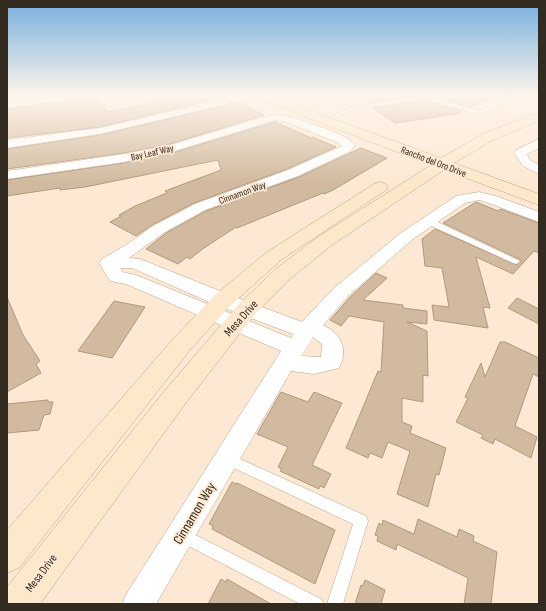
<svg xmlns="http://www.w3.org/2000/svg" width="546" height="611" font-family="'Sofia Sans Condensed',sans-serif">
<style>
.building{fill:#d1ba9f;stroke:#af997f}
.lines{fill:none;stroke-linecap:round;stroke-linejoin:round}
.lane-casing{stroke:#bda58b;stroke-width:1}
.street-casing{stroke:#bda58b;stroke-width:1}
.secondary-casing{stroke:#bda58b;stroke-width:1}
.lane{fill:#fff;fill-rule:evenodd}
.street{fill:#fff;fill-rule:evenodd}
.secondary{fill:#fee8cc;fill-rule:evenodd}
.labels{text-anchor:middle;stroke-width:3.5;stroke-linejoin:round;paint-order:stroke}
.far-street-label{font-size:10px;fill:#342b20;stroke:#fde9d3}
.street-label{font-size:12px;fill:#342b20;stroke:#fde9d3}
.near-street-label{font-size:14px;fill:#342b20;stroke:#fde9d3}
</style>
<rect width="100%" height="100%" fill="#fde9d3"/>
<!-- building -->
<path class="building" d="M75,97H95L108,112L181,97H205L211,100L100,127L7,138V109L69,101Z
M387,97H409L367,103L363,100Z
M434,97H492L470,107Z
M424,100L461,111L456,114L395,123L373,108Z
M236,101L264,115L170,144L124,153L7,169V149L100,135L227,105Z
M275,122L311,138L313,137L336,147L287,169L194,203L152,225L136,236L110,222L121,216L119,215L135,206L167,193L165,191L221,170L218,160L85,187L60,190V188L7,196V180L124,163L172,153Z
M361,148L387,158L333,190L324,194L323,193L237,228L236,227L204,248L190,259L187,257L178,264L146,249L166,233L206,211L299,177Z
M476,202L498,211L500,209L539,223V253L534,251L513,274L476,257L490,308L483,307L488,328L434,320L432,305L449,307L442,268L425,266L422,239L435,229L517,265L521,262V260L443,223Z
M376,273L387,278L363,300L403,305V308L427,311V324L407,322L427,331L428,376L423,375V402L402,398V422L412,426L410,433L446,448L439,475L436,474L428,507L397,494L410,451L388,442L382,458L370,453L368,458L346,448L378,371L381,372L384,322L349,316L341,326L330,320L350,297Z
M7,297L23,335L40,361L36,364L41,373L7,392Z
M517,298L539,309V324L508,308Z
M114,301L145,307L112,358L78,351Z
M500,342H505L539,358V377L533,374L515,426L537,437L531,458L495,439L493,444L481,438L483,435L456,422L468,398L465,397L481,363L485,377Z
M281,392L308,402L314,392L342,403L312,465L331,474L324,488L320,486L319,489L280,471L282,469L278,467L288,447L257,434Z
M48,400V402H53L50,414L44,415L39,430L7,433V404Z
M232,482L237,484V483L335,530L315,584L212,529L213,526L209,524Z
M418,519L457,537L459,529L474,536L473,541L497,552L491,604H464L468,578L397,544L396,550L377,541L378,536L375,535L379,523L382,525L383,520L414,534Z
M221,579L226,582L227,579L271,604H208Z
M365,580L385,590L381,604H355L361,585L363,586Z"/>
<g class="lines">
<!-- lane casing -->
<g class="lane-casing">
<path id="lane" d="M416,97H430L480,111C493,105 510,95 525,97L503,104L480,115L424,98L355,109L337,117L334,115L354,107Z
M425,219H431L520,261L516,264L513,263L425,223Z
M227,453L366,516L368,521L343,604H327L353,524L223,463L221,459L223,455Z
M182,528L321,599L324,604H300L177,540L175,535L177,530Z"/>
</g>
<!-- street casing -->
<g class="street-casing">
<path id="street" d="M49,97H74L69,100L7,108V102Z
M219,97H229L231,99L227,104L100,134L7,148V140L100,128L219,100Z
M274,114C291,116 346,132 355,145L351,151L298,176L205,210L165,232L129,258L140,259L230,295L302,322L334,288L401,233L456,196L479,192L496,196L539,212V222L486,202L479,200L465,203L413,239L348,296L323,325C341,334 349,349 339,368L314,374L291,371L156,604H122L127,593L281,351L126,284L110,281L99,263L102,259L126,245L153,226L195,204L288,170L342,146L339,143L286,122L275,120L172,152L124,162L7,179V171L124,154L170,145ZM120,268H132L216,305L293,334L291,338L136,275L122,272ZM313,337L322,344L321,357L301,356Z
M539,139V148L527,154L529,159L539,165V174L523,166L514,153L516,150Z"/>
</g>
<!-- secondary casing -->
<g class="secondary-casing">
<path id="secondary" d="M257,97H273L441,158L483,134L539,112V121L493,140L454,163L539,194V205L444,170L332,245L291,278L255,314L185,404L40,604H7V587L167,388L239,304L277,268L318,237L431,165L259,99Z
M380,182L386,184L388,187L386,190L281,260L231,305L190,350L19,568L7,573V530L174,338L215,295L267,252L374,184Z"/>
</g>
<!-- lane -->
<use href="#lane" class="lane"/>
<!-- street -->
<use href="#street" class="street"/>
<!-- secondary -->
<use href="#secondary" class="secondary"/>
</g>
<!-- sky -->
<linearGradient id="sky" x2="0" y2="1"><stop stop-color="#76afde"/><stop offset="0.53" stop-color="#fef5eb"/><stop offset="1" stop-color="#fef5eb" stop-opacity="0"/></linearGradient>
<rect width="546" height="182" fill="url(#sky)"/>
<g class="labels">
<!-- far-street labels -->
<g class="far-street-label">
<text transform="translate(152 152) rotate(-13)" y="4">Bay Leaf Way</text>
<text transform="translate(434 161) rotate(21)" y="4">Rancho del Oro Drive</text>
<text transform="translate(242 192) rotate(-20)" y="4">Cinnamon Way</text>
</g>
<!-- street labels -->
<g class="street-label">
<text transform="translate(241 318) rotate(-48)" y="4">Mesa Drive</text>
<text transform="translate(41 573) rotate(-53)" y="4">Mesa Drive</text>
</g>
<!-- near-street labels -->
<g class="near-street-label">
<text transform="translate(194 513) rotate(-59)" y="5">Cinnamon Way</text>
</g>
</g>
<!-- border -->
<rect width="546" height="611" fill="none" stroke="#342b20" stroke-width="16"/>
</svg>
